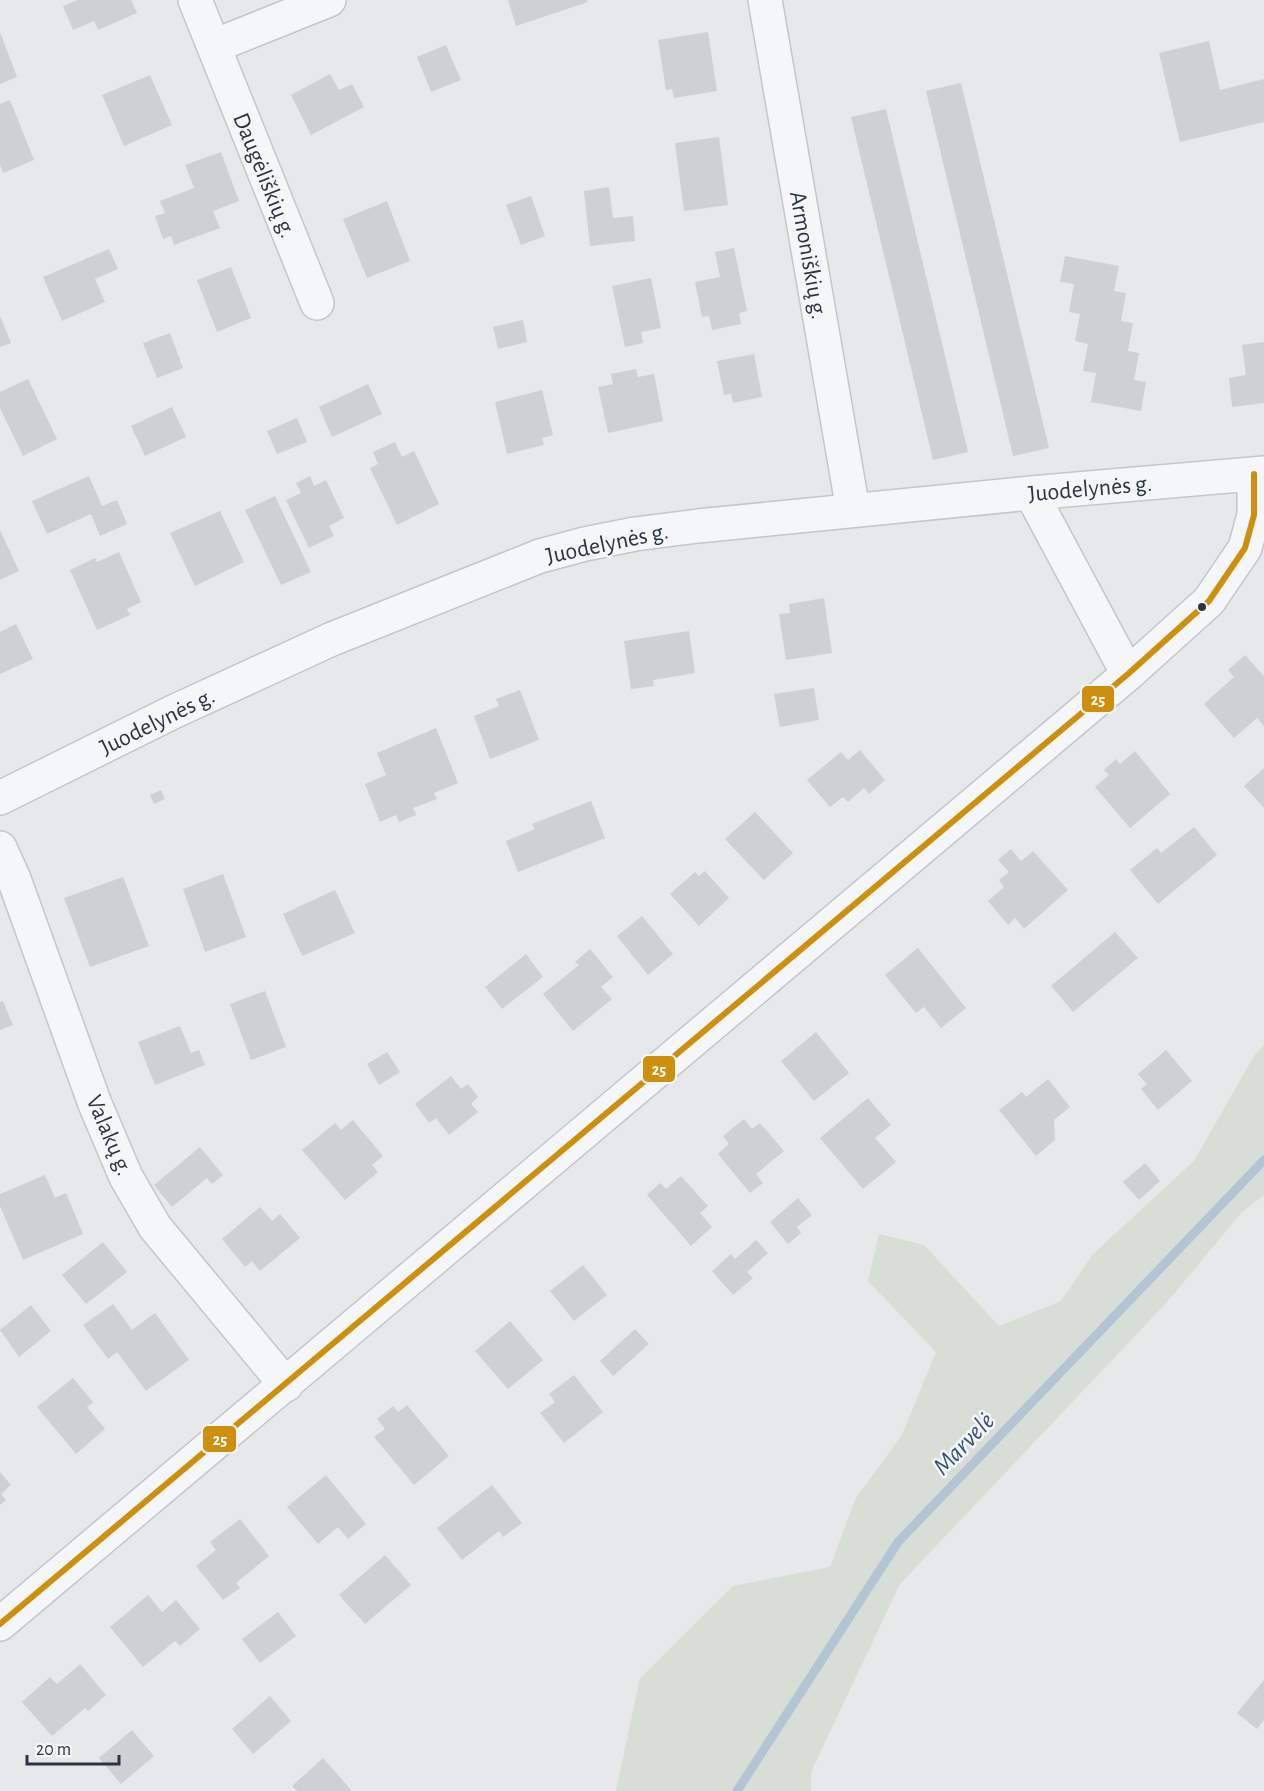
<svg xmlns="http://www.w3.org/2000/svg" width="1264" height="1791" font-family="'Alegreya Sans',sans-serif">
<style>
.green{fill:#d6ded6}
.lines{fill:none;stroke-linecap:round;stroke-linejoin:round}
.stream{stroke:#b4c4d5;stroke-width:9}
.building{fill:#ced0d3}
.minor-casing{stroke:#c4c6c8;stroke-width:36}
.minor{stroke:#f5f6f7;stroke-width:33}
.bus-1-casing{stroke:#f4f6f9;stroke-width:10}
.bus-1{stroke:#ce8f0e;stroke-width:6}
.bus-dot{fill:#2b3445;stroke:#f4f6f9;stroke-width:2}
.labels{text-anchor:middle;stroke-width:5;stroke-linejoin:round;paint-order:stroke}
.street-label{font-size:24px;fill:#2b3445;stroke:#f4f6f9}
.water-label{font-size:26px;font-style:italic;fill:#34527a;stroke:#f4f6f9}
.line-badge{stroke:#f4f6f9;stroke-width:2}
.badge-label{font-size:16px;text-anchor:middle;font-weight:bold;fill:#fff}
</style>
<rect width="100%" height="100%" fill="#e6e8ea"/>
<!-- green -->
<path class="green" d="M1264,1045V1195L1242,1212L1168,1301L900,1584L811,1772V1791H616L640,1678L733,1586L830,1567L856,1498L902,1435L936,1352L868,1281L879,1234L924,1245L999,1326L1061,1301L1093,1254L1194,1161L1254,1056Z"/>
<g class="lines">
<!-- stream -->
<path class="stream" d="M737,1791L898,1542L1264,1160"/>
</g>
<!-- building -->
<path class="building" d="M78,0H131L137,13L98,30L94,21L73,30L63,6Z
M508,0H587L588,2L516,26Z
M0,32L17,77L0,84Z
M708,32L717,91L674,98L672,89L666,90L658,40Z
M1209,41L1220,90L1264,79V122L1180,142L1159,53Z
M446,45L461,80L431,92L417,57Z
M330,74L339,90L352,84L364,107L311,135L291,95Z
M150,75L172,125L124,146L102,95Z
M961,83L1049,448L1013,456L926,91Z
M10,100L34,160L3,173L0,165V104Z
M886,109L968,452L933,460L851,117Z
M719,137L728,205L684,211L675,143Z
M221,152L239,201L213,211L220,228L174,245L171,236L163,239L155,216L165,213L160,201L194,188L185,165Z
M609,187L613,218L633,216L635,241L590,246L584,191Z
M531,196L545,236L521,245L506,205Z
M387,201L410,261L367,278L343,219Z
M734,248L747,311L739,313L741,324L712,330L709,316L702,317L695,282L720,277L715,252Z
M109,249L118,269L95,279L105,302L62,321L43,277Z
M1065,256L1119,266L1114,291L1126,293L1121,321L1133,323L1128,351L1139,353L1134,380L1146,382L1141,411L1091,402L1096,373L1083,371L1088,344L1075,341L1080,314L1069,312L1074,284L1060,282Z
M231,267L251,318L217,332L197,280Z
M651,278L661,328L641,332L643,343L625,347L612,286Z
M0,316L11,343L0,347Z
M523,320L527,342L498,349L493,327Z
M170,333L183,368L157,378L143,343Z
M1264,342V403L1232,407L1229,378L1246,375L1242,345Z
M754,354L762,397L733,403L731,394L724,395L717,361Z
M636,369L638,377L654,374L663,421L608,433L598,387L613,384L611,374Z
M28,379L57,439L23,456L0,408V392Z
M368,384L382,414L332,437L319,407Z
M542,390L553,435L542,438L544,445L507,454L495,402Z
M172,407L186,437L145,456L131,426Z
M297,418L307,442L277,454L267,431Z
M395,442L402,457L414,451L439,504L397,525L370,468L378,464L373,452Z
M89,476L102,506L117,500L127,524L100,536L91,514L47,534L32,501Z
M310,476L314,486L326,480L344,518L329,526L334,536L309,548L286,500L301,493L296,483Z
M275,496L311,572L281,585L245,510Z
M220,511L244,562L195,586L170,533Z
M0,530L19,571L0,580Z
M119,552L141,602L127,609L130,615L97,630L70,570L95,558L97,562Z
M824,598L832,653L786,660L779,614L790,613L789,604Z
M16,624L33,659L0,674V632Z
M689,631L695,673L653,680L654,686L631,689L624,641Z
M1245,655L1264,676V726L1257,718L1234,738L1204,704L1234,677L1228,670Z
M814,688L819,720L780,727L774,694Z
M520,690L539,740L490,759L474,716L499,706L496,699Z
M436,728L458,783L434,793L437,799L413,808L416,815L399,822L396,815L380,822L365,784L386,775L377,753Z
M860,750L885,780L869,794L864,788L848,802L843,797L830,807L807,780L841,752L848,760Z
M1135,751L1170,794L1130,828L1095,787L1109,775L1104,770L1116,759L1120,764Z
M1264,768V808L1244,786Z
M161,790L165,799L154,804L150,795Z
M591,801L605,838L518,872L506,841L535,829L532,824Z
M755,812L793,853L764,880L725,839Z
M1194,827L1217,855L1158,904L1130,870L1157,848L1161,853Z
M1011,849L1021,861L1033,851L1068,890L1024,929L1015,918L1008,925L988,901L1004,887L999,880L1009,872L998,860Z
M705,871L729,898L699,926L670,894L695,872L699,876Z
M223,874L246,937L205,952L183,889Z
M123,877L149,946L90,967L64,898Z
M335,890L355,933L302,956L283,914Z
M642,916L673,954L648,975L617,936Z
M1115,932L1138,958L1073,1012L1051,986Z
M918,948L966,1008L941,1028L924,1007L916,1013L885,975Z
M590,949L613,977L601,987L612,999L573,1031L543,994L579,965L575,962Z
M526,954L543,977L502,1009L485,987Z
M265,991L286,1047L251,1060L230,1004Z
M3,1001L13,1025L0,1030V1002Z
M180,1026L191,1053L199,1050L205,1065L155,1085L138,1042Z
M816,1032L849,1073L814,1101L781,1061Z
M1166,1050L1192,1081L1158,1110L1141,1089L1147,1084L1138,1074Z
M387,1052L400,1072L379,1085L367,1064Z
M451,1076L461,1089L468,1084L478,1097L471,1104L478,1112L449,1135L436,1118L429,1123L415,1104Z
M1048,1079L1070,1107L1054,1120L1055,1140L1036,1156L999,1110L1022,1092L1026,1097Z
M868,1098L891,1125L875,1138L896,1162L863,1189L820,1138Z
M744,1119L752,1129L760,1123L784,1151L756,1174L763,1183L750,1193L718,1154L729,1144L723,1136Z
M353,1120L383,1156L372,1165L378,1172L345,1200L302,1150L335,1123L341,1130Z
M200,1147L223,1175L212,1184L207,1178L172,1207L154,1185Z
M1145,1163L1160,1181L1139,1200L1123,1182Z
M45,1175L55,1198L66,1193L83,1234L23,1260L0,1206V1194Z
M681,1176L708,1206L700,1213L712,1227L691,1246L647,1195L660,1183L666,1189Z
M798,1198L812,1215L797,1227L801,1233L788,1244L770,1222Z
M260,1207L272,1221L280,1214L300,1238L260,1271L252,1261L245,1267L222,1239Z
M756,1240L768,1253L747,1272L753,1278L733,1295L712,1271L731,1254L735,1259Z
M103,1242L127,1272L86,1304L62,1275Z
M583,1265L607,1295L574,1321L550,1291Z
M113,1304L132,1330L155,1313L189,1360L146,1391L117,1352L108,1359L83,1325Z
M31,1305L51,1331L19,1357L0,1330Z
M510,1321L543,1360L508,1389L475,1351Z
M635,1329L649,1344L613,1376L600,1361Z
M574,1375L603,1412L564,1443L540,1413L555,1402L549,1394Z
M73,1378L93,1402L87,1407L105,1429L76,1454L37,1407Z
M407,1405L449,1456L414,1485L374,1437L385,1429L377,1419L393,1406L398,1412Z
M0,1472L11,1485L1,1494L6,1500L0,1505Z
M326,1475L366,1524L348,1539L338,1527L318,1544L287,1507Z
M492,1485L522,1523L503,1537L499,1531L462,1560L437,1528Z
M240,1519L269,1556L236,1583L240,1588L223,1600L196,1566L216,1550L210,1542Z
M385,1555L411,1585L365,1624L339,1595Z
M148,1595L162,1612L176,1600L200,1629L180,1646L175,1641L143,1667L110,1627Z
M278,1612L296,1636L260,1663L242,1639Z
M80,1664L106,1695L88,1711L85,1708L52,1736L22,1702L50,1677L57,1684Z
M1264,1680V1720L1257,1729L1237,1713Z
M270,1696L291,1721L253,1754L232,1729Z
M132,1730L154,1756L121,1784L99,1758Z
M323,1758L352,1791H297L292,1786Z"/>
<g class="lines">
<!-- minor casing -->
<g class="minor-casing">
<path id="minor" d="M195,0L317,303
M765,0L853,510
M214,46L329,0
M1031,493L1128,674
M0,798L173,712L332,639L540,556L585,544L635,534L698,526L1031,493L1264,473
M0,848L14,879L95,1104L126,1177L155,1227L286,1385
M0,1624L1128,674L1209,601L1245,548L1254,515V474"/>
</g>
<!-- minor -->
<use href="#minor" class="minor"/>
<!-- bus-1 casing -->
<g class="bus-1-casing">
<path id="bus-1" d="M0,1624L1128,674L1209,601L1245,548L1254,515V474"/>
</g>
<!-- bus-1 -->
<use href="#bus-1" class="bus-1"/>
</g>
<!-- markers -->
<circle class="bus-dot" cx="1202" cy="607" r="5"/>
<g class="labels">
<!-- street labels -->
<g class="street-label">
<text transform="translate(265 175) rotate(68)" y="8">Daugėliškių g.</text>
<text transform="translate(809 255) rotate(80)" y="8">Armoniškių g.</text>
<text transform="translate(1090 488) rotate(-5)" y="8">Juodelynės g.</text>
<text transform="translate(607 543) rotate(-12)" y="8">Juodelynės g.</text>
<text transform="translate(157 721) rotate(-26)" y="8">Juodelynės g.</text>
<text transform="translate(110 1135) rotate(67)" y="8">Valakų g.</text>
</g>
<!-- water labels -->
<g class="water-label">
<text transform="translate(963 1443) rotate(-46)" y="9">Marvelė</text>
</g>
</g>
<g class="line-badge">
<rect x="1081" y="685" width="34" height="28" rx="6" fill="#ce8f0e"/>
<rect x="642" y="1055" width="34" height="28" rx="6" fill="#ce8f0e"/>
<rect x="202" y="1425" width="35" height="28" rx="6" fill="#ce8f0e"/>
</g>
<g class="badge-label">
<text x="1098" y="705">25</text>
<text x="659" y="1075">25</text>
<text x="220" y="1445">25</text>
</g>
<!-- scale -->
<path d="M27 1755v9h92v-9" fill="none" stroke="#2b3445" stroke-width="3"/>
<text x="36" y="1755" font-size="18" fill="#2b3445" stroke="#f4f6f9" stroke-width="4.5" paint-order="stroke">20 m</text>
</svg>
